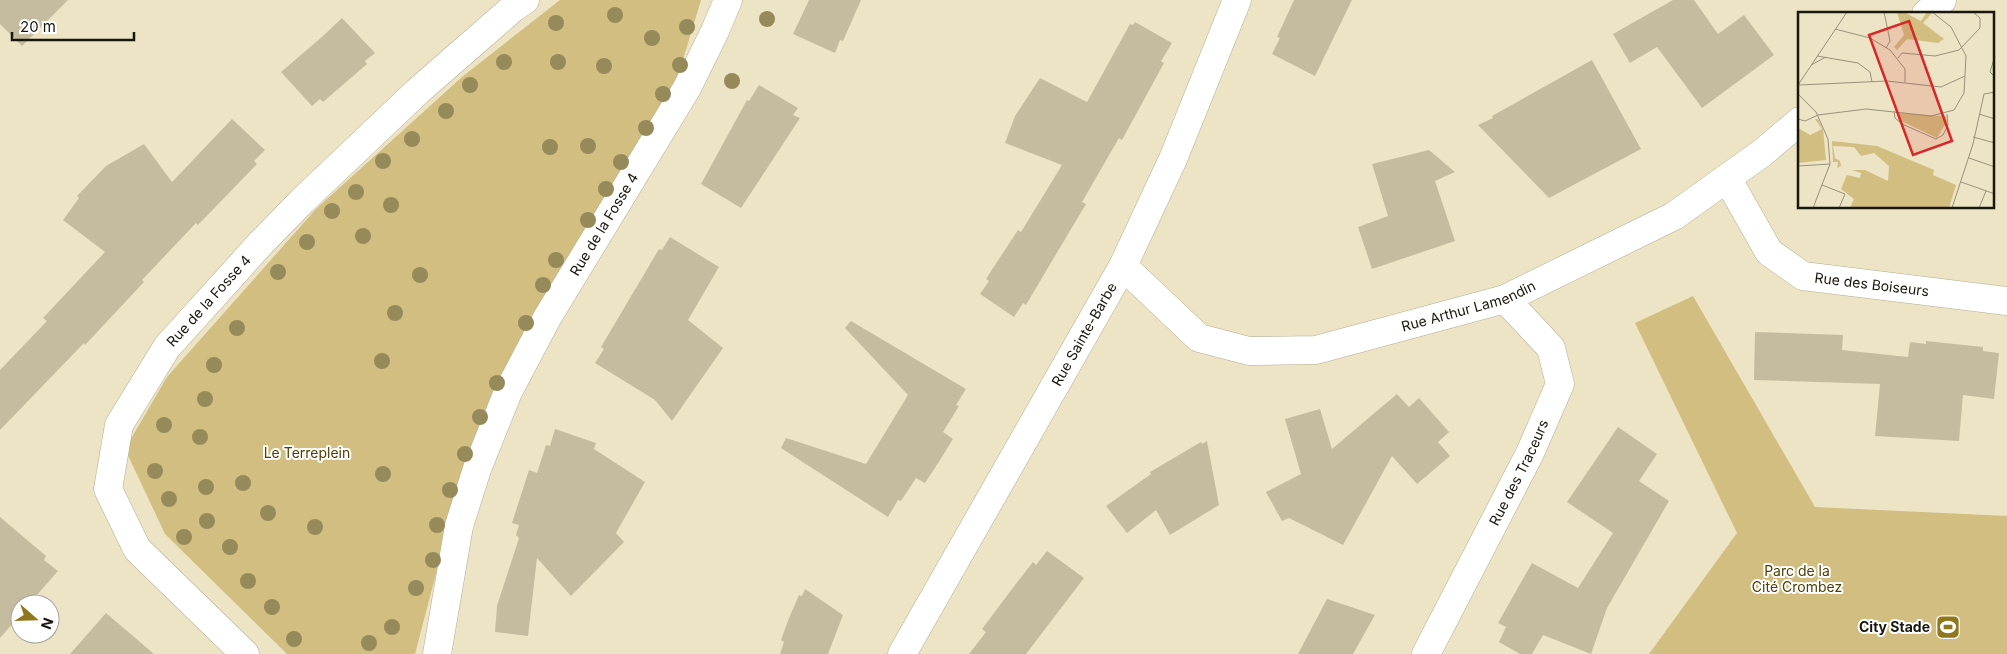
<svg xmlns="http://www.w3.org/2000/svg" width="2007" height="654" font-family="Inter,sans-serif">
<style>
.green{fill:#d1be80}
.building{fill:#c5bc9f}
.lines{fill:none;stroke-linecap:round;stroke-linejoin:round}
.minor-casing{stroke:#b5ac90;stroke-width:29}
.minor{stroke:#fff;stroke-width:28}
.tree{fill:#968a5b}
.labels{text-anchor:middle;stroke-width:4;stroke-linejoin:round;paint-order:stroke}
.street-label{font-size:14px;fill:#19160b;stroke:#fff}
.park-label{font-size:14px;fill:#4f4004;stroke:#fff}
.poi-label{font-size:14px;font-weight:bold;fill:#19160b;stroke:#fff;text-anchor:end}
.inset-road{fill:none;stroke:#98927b;stroke-width:1}
.view{fill:#d62828;fill-opacity:0.15;stroke:#d62828;stroke-width:2.5}
.inset-edge{fill:none;stroke:#19160b;stroke-width:2.5}
</style>
<rect width="100%" height="100%" fill="#ede4c6"/>
<!-- green -->
<path class="green" d="M560,0H701L675,86L449,524L415,654H287L165,534L125,449L167,377L316,209L462,77Z
M1693,296L1815,507L2007,516V654H1649L1737,533L1635,323Z"/>
<!-- building -->
<path class="building" d="M0,0H68L22,46L0,24Z
M809,0H861L843,41L840,40L835,53L793,34Z
M1294,0H1352L1315,76L1272,54L1280,38L1277,37Z
M1673,0H1694L1718,34L1744,15L1774,55L1702,108L1657,47L1630,63L1613,34Z
M342,18L375,53L365,61L367,64L323,102L320,99L312,106L281,72L323,36Z
M1135,22L1172,43L1161,61L1164,63L1122,140L1119,138L1082,202L1086,204L1049,266L1026,305L1023,303L1014,317L980,294L989,281L986,279L995,265L1018,230L1021,232L1062,165L1005,143L1015,116L1040,78L1087,102L1130,24L1133,25Z
M1592,60L1641,149L1549,198L1478,125L1493,118L1492,116Z
M759,85L798,108L793,115L800,118L741,208L701,184L747,100L749,101Z
M232,119L265,150L254,161L257,164L198,225L196,223L142,280L144,282L85,345L84,343L0,430V370L47,321L43,318L105,252L63,220L79,198L77,196L106,166L144,144L172,182Z
M1429,150L1455,172L1435,181L1455,241L1372,269L1358,227L1388,216L1372,164Z
M670,237L719,267L688,320L723,348L672,421L655,400L595,363L604,349L601,347L659,249L662,250Z
M851,321L966,389L956,405L959,406L943,432L953,439L940,460L925,483L916,478L901,501L898,500L888,517L781,448L786,438L866,464L908,395L845,328Z
M1755,332L1843,335L1842,350L1908,357L1910,342L1926,344V341L1983,347V351L1999,353L1994,399L1963,395L1959,441L1875,436L1880,384L1754,380Z
M1397,394L1409,407L1419,398L1449,432L1438,442L1450,456L1417,484L1392,456L1343,545L1289,518L1282,521L1266,492L1301,474L1285,419L1320,409L1332,449Z
M1618,427L1657,454L1639,481L1669,501L1607,608L1591,654L1543,635L1532,654H1520L1499,642L1506,627L1498,623L1532,563L1578,588L1613,533L1567,502Z
M555,429L596,443L594,449L645,482L616,533L624,542L571,596L537,558L528,636L495,632L497,606L519,538L516,535L519,525L512,523L529,470L537,473L546,445L550,446Z
M1207,441L1219,505L1170,535L1156,510L1127,533L1106,506L1151,474L1150,472L1201,442L1202,444Z
M0,517L46,556L44,560L58,571L29,604H20V615L0,638Z
M1047,551L1084,578L1026,654H969L986,632L982,629L1015,585L1033,562L1036,565Z
M805,589L843,615L828,654H780L784,642L781,640L789,618L799,595L802,596Z
M1327,599L1375,615L1353,654H1298Z
M106,613L154,654H70Z"/>
<g class="lines">
<!-- minor casing -->
<g class="minor-casing">
<g id="minor">
<path d="M1926,14L1942,0"/>
<path id="s1" d="M1727,178L1769,252L1803,276L2007,301"/>
<path id="s2" d="M1123,266L1199,338L1249,351L1316,350L1505,299L1674,216L1762,153L1800,121"/>
<path id="s3" d="M245,654L137,549L108,489L119,425L167,347L261,243L302,201L418,91L513,8L525,0"/>
<path id="s4" d="M437,654L459,526L477,469L508,392L547,318L687,88L715,31L728,0"/>
<path id="s5" d="M902,654L1123,266L1173,159L1237,0"/>
<path id="s6" d="M1426,654L1530,453L1560,384L1551,348L1505,299"/>
</g>
</g>
<!-- minor -->
<use href="#minor" class="minor"/>
</g>
<!-- trees -->
<g class="tree">
<circle cx="615" cy="15" r="8"/>
<circle cx="767" cy="19" r="8"/>
<circle cx="556" cy="23" r="8"/>
<circle cx="687" cy="27" r="8"/>
<circle cx="652" cy="38" r="8"/>
<circle cx="504" cy="62" r="8"/>
<circle cx="558" cy="62" r="8"/>
<circle cx="680" cy="65" r="8"/>
<circle cx="604" cy="66" r="8"/>
<circle cx="732" cy="81" r="8"/>
<circle cx="470" cy="85" r="8"/>
<circle cx="663" cy="94" r="8"/>
<circle cx="446" cy="111" r="8"/>
<circle cx="646" cy="128" r="8"/>
<circle cx="412" cy="139" r="8"/>
<circle cx="588" cy="146" r="8"/>
<circle cx="550" cy="147" r="8"/>
<circle cx="383" cy="161" r="8"/>
<circle cx="621" cy="162" r="8"/>
<circle cx="606" cy="189" r="8"/>
<circle cx="356" cy="192" r="8"/>
<circle cx="391" cy="205" r="8"/>
<circle cx="332" cy="211" r="8"/>
<circle cx="588" cy="220" r="8"/>
<circle cx="363" cy="236" r="8"/>
<circle cx="307" cy="242" r="8"/>
<circle cx="556" cy="260" r="8"/>
<circle cx="278" cy="272" r="8"/>
<circle cx="420" cy="275" r="8"/>
<circle cx="543" cy="285" r="8"/>
<circle cx="395" cy="313" r="8"/>
<circle cx="526" cy="323" r="8"/>
<circle cx="237" cy="328" r="8"/>
<circle cx="382" cy="361" r="8"/>
<circle cx="214" cy="365" r="8"/>
<circle cx="497" cy="383" r="8"/>
<circle cx="205" cy="399" r="8"/>
<circle cx="480" cy="417" r="8"/>
<circle cx="164" cy="425" r="8"/>
<circle cx="200" cy="437" r="8"/>
<circle cx="465" cy="454" r="8"/>
<circle cx="155" cy="471" r="8"/>
<circle cx="383" cy="474" r="8"/>
<circle cx="243" cy="483" r="8"/>
<circle cx="206" cy="487" r="8"/>
<circle cx="450" cy="490" r="8"/>
<circle cx="169" cy="499" r="8"/>
<circle cx="268" cy="513" r="8"/>
<circle cx="207" cy="521" r="8"/>
<circle cx="437" cy="525" r="8"/>
<circle cx="315" cy="527" r="8"/>
<circle cx="184" cy="537" r="8"/>
<circle cx="230" cy="547" r="8"/>
<circle cx="433" cy="560" r="8"/>
<circle cx="248" cy="581" r="8"/>
<circle cx="416" cy="588" r="8"/>
<circle cx="272" cy="607" r="8"/>
<circle cx="392" cy="627" r="8"/>
<circle cx="294" cy="639" r="8"/>
<circle cx="369" cy="643" r="8"/>
</g>
<!-- icons -->
<defs>
<g id="stadium-square" transform="scale(1.25)"><rect x="-9" y="-9" width="18" height="18" rx="4" fill="#90771d" stroke="#fff"/><path d="M0-5a6.5 5 0 1 0 0 10a6.5 5 0 1 0 0-10ZM-3.5-1.8h7v3.6h-7Z" fill="#fff"/></g>
</defs>
<g fill-rule="evenodd">
<use href="#stadium-square" x="1948" y="627"/>
</g>
<g class="labels">
<!-- street labels -->
<g class="street-label">
<text dy="5" stroke="none"><textPath href="#s4" startOffset="466">Rue de la Fosse 4</textPath></text>
<text dy="5" stroke="none"><textPath href="#s1" startOffset="196">Rue des Boiseurs</textPath></text>
<text dy="5" stroke="none"><textPath href="#s3" startOffset="436">Rue de la Fosse 4</textPath></text>
<text dy="5" stroke="none"><textPath href="#s2" startOffset="382">Rue Arthur Lamendin</textPath></text>
<text dy="5" stroke="none"><textPath href="#s5" startOffset="368">Rue Sainte-Barbe</textPath></text>
<text dy="5" stroke="none"><textPath href="#s6" startOffset="204">Rue des Traceurs</textPath></text>
</g>
<!-- park labels -->
<g class="park-label">
<text x="307" y="458">Le Terreplein</text>
<text x="1797" y="576">Parc de la<tspan x="1797" dy="16">Cité Crombez</tspan></text>
</g>
<!-- poi labels -->
<g class="poi-label">
<text x="1930" y="632">City Stade</text>
</g>
</g>
<!-- overview -->
<g transform="translate(1798 12)">
<rect width="196" height="196" fill="#ede4c6"/>
<path d="M99,0H106L123,9L129,0L134,1L125,11L146,27L140,31L109,27L99,38L96,35L106,23ZM99,101L148,104L149,109L139,126L101,108ZM17,107H20L25,117L28,148L0,151V116L12,123L24,117ZM34,129L79,134L136,158L135,163L158,173L151,196H52L56,187L43,177L49,163L62,166L63,161L54,158H67L90,169L91,154L76,141L63,144L56,135L35,134L37,146L42,149L43,154L39,156L40,150H35Z" fill="#d1be80"/>
<path class="inset-road" d="M86,0L92,29L88,36M37,17L72,26L92,38L107,57V70M19,44L60,51L72,60L74,70M197,44L192,60L197,65M100,46L104,41L137,44L161,38L182,16V6L175,0M13,53L28,45M0,73L49,0M1,73L89,69L143,75L167,64M0,82L18,100L30,127L32,152L15,196M96,99L97,106L104,112L138,127L145,123L150,113L149,102M181,102L197,107M0,107L7,109L20,103L68,97L133,104L156,98L166,81L168,44L153,15L134,0M175,125L197,131M171,146L197,155M0,154L32,152M163,170L197,182M24,173L47,182L41,196M154,196L175,132L186,82L197,80M181,196L188,179"/>
<path class="view" d="M111,9L154,129L115,143L71,23Z"/>
<rect width="196" height="196" class="inset-edge"/>
</g>
<!-- north arrow -->
<g transform="translate(35 619) rotate(110)"><circle r="24" fill="#ffffff" stroke="#a3a29d"/>
<path d="M0-4L9 19L0 12L-9 19Z" fill="#90771d"/>
<text y="-8" font-size="14" font-weight="bold" text-anchor="middle" fill="#19160b">N</text>
</g>
<!-- scale -->
<path d="M12 32v8h122v-8" fill="none" stroke="#19160b" stroke-width="2.5"/>
<text x="20" y="32" font-size="15" fill="#19160b" stroke="#ffffff" stroke-width="4" paint-order="stroke">20 m</text>
</svg>
